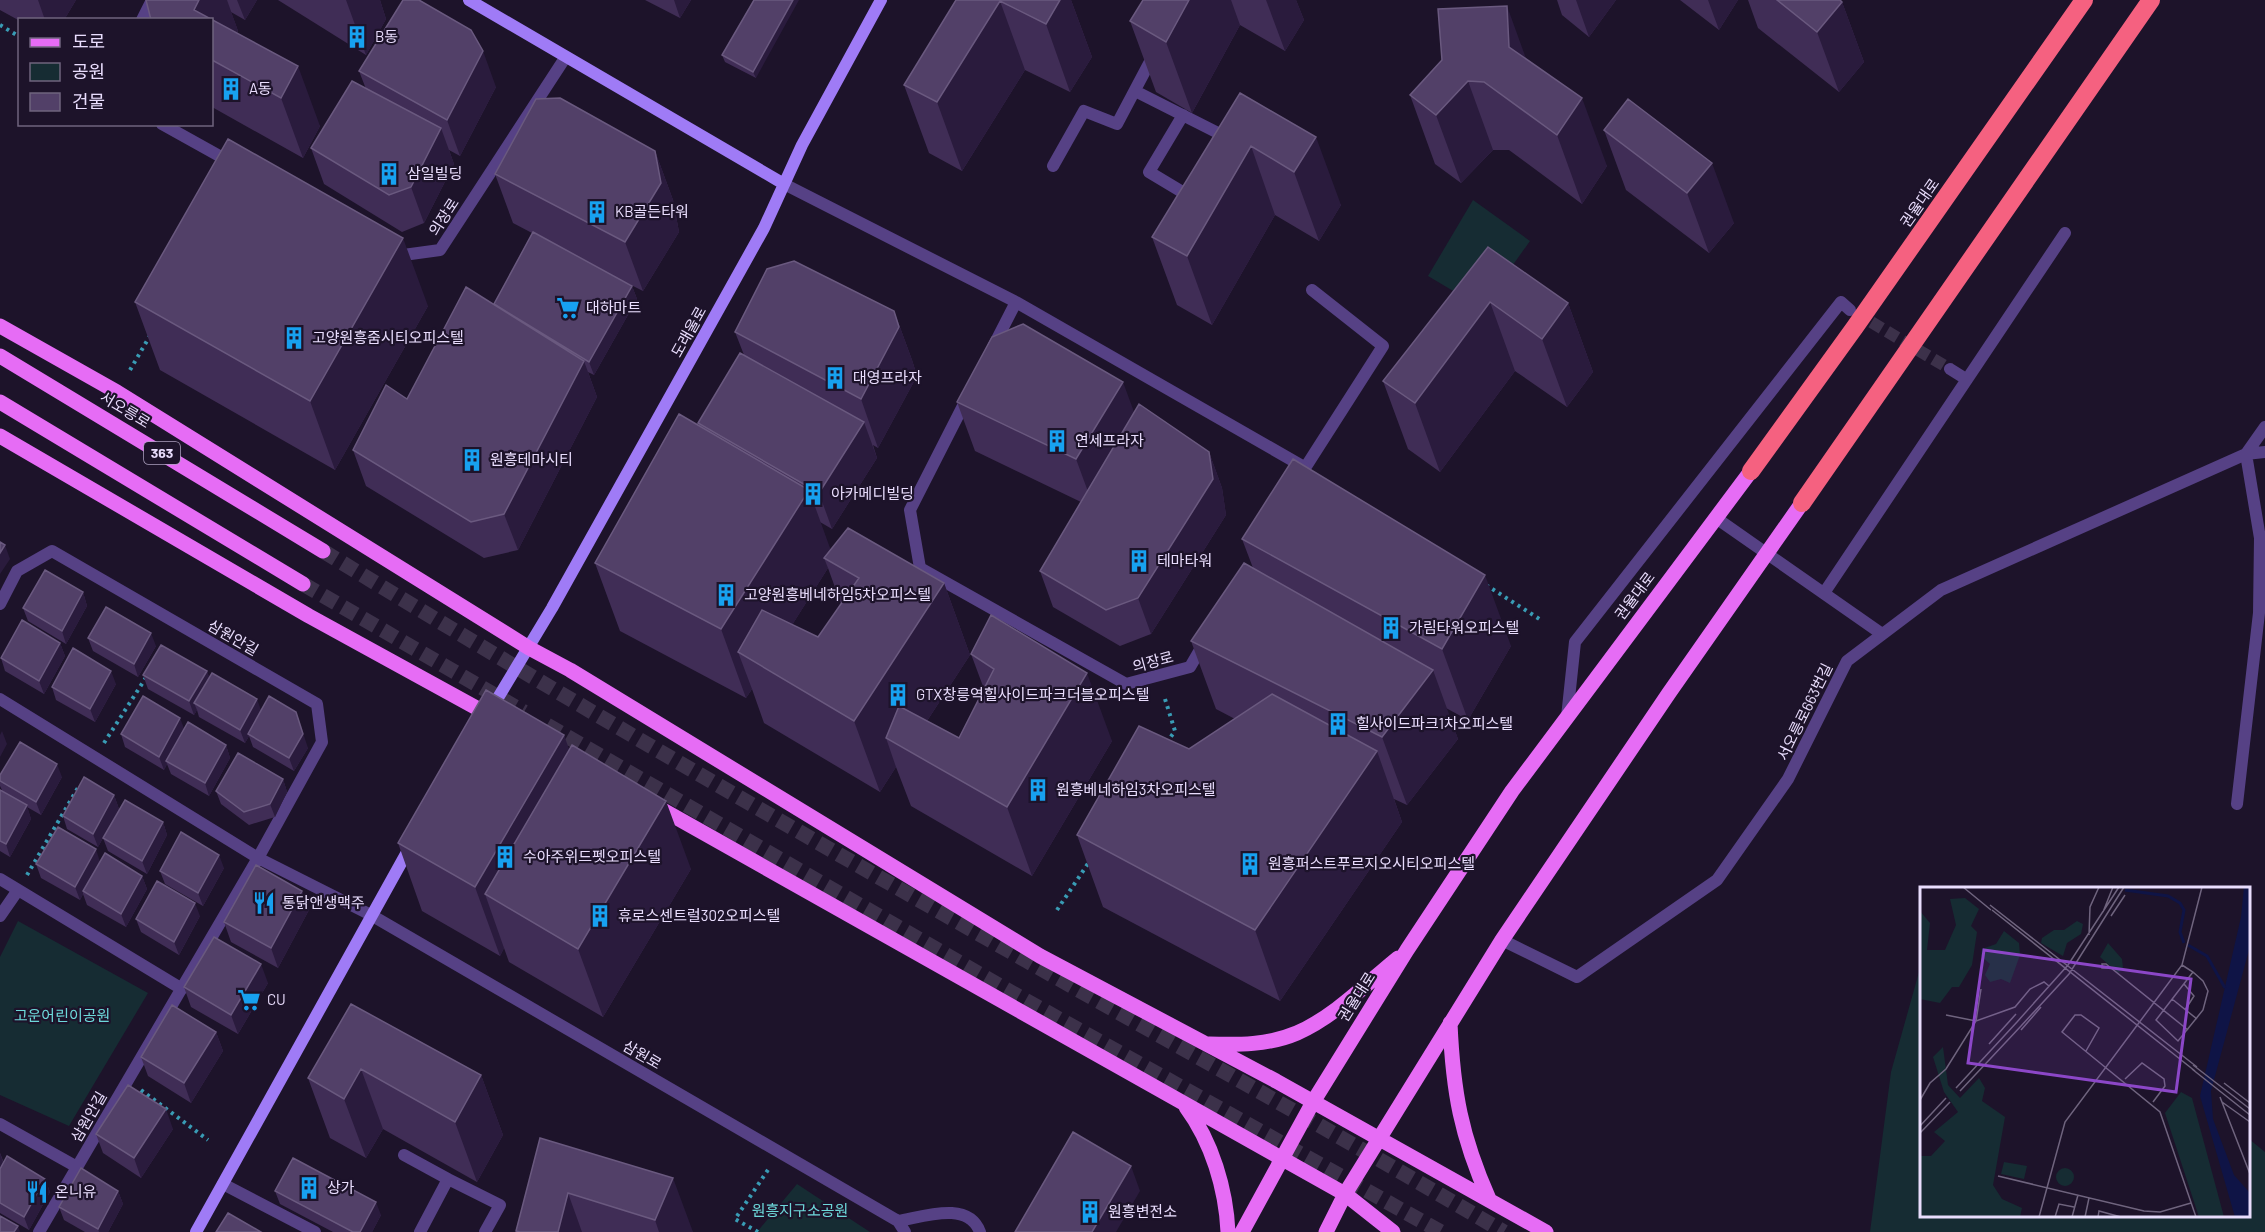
<svg xmlns="http://www.w3.org/2000/svg" width="2265" height="1232" font-family="Barlow,'Noto Sans KR',sans-serif">
<style>
.green{fill:#162c33}
.lines{fill:none;stroke-linecap:round;stroke-linejoin:round}
.street-tunnel{stroke:#3c314a;stroke-width:12;stroke-dasharray:12 6;stroke-linecap:butt}
.primary-tunnel{stroke:#3c314a;stroke-width:15;stroke-dasharray:15 8;stroke-linecap:butt}
.path{stroke:#399cb5;stroke-width:4;stroke-dasharray:3 4.5;stroke-linecap:butt}
.lane{stroke:#564185;stroke-width:12}
.street{stroke:#564185;stroke-width:12}
.secondary{stroke:#9f7bf6;stroke-width:12}
.primary{stroke:#e66cf5;stroke-width:15}
.highway{stroke:#f56180;stroke-width:18}
.wall{fill:#402d56;fill-rule:evenodd}
.shaded-wall{fill:#2a1b3d}
.building{fill:#524068;stroke:#6a597f;stroke-width:1.5}
.labels{text-anchor:middle;stroke-width:4.5;stroke-linejoin:round;paint-order:stroke}
.shield{fill:#1d132a;stroke:#aca0be;stroke-width:1.5}
.shield-label{font-size:14px;font-weight:bold;fill:#e9ddfd}
.poi-label{font-size:15px;fill:#e9ddfd;stroke:#1d132a;text-anchor:start}
.street-label{font-size:15px;fill:#e9ddfd;stroke:#1d132a}
.park-label{font-size:15px;fill:#6dd8da;stroke:#1d132a}
.inset-river{fill:none;stroke:#0f1446;stroke-width:3}
.inset-road{fill:none;stroke:#6f647e;stroke-width:1.5}
.view{fill:#8c47c8;fill-opacity:0.15;stroke:#8c47c8;stroke-width:3}
.inset-edge{fill:none;stroke:#e9ddfd;stroke-width:3}
</style>
<rect width="100%" height="100%" fill="#1d132a"/>
<!-- green -->
<path class="green" d="M1473,200L1530,241L1482,308L1428,276Z
M18,921L148,993L69,1126L0,1095V957Z
M1921,965L1922,1216H2248L2249,1139L2265,1152V1232H1870L1891,1072Z
M797,1184L870,1232H757Z"/>
<g class="lines">
<!-- street-tunnel -->
<path class="street-tunnel" d="M1856,313L1950,369"/>
<!-- primary-tunnel -->
<path class="primary-tunnel" d="M323,551C555,693 791,828 1027,961C1187,1051 1346,1139 1504,1232
M303,584L524,712
M547,725L1009,991L1441,1232"/>
<!-- path -->
<path class="path" d="M0,25L20,37
M130,370L151,334
M1486,585L1541,620
M1165,699L1175,731L1167,742
M104,743L147,676
M27,875L79,786
M1057,910L1089,862
M141,1090L208,1140
M758,1232L735,1219L770,1167"/>
<!-- lane -->
<path class="lane" d="M1135,91L1230,139
M1183,115L1149,172L1194,199
M1053,166L1084,111L1117,124L1154,54
M1305,468L1383,346L1312,290
M404,1155L448,1179
M223,1184L315,1232
M420,1232L448,1179L500,1205L485,1232"/>
<!-- street -->
<path class="street" d="M142,20L152,0
M162,124L232,163
M784,184L1016,302L1304,467
M396,256L440,250L565,58
M993,347L1016,302
M1950,369L1966,379
M967,398L910,510L920,568L1126,684L1190,667L1204,643
M1716,518L1882,634
M1824,593L2065,233
M0,604L17,571L52,551L317,704L322,742L258,858L39,1232
M0,699L258,858L371,915L898,1221L905,1232
M1567,717L1575,642L1841,302L1850,310
M2237,804L2259,613L2260,538L2246,454L2265,427
M0,879L182,989
M0,916L18,890
M1502,940L1577,977L1717,880L1788,779L1847,661L1941,590L2246,454L2265,452
M0,1124L77,1167
M898,1221C923,1217 968,1200 980,1232"/>
<!-- secondary -->
<path class="secondary" d="M469,0L784,184
M490,711L552,608L764,228L802,145L881,0
M196,1232L411,845"/>
<!-- primary -->
<path class="primary" d="M0,326L117,392L529,648L570,670L1040,956L1276,1081L1546,1232
M0,356L323,551
M0,402L303,584
M0,436L309,616L493,717
M654,805L1345,1194L1393,1232
M1450,1023C1453,1092 1461,1136 1489,1199
M1209,1044C1238,1045 1269,1045 1297,1033C1334,1017 1367,983 1398,958
M1186,1107C1212,1142 1226,1189 1228,1232
M1242,1232L1313,1102L1407,950L1512,791L1751,471
M1326,1232L1345,1194L1502,940L1669,693L1802,503"/>
<!-- highway -->
<path class="highway" d="M1751,471L1855,327L2084,0
M1802,503L2151,0"/>
</g>
<!-- wall -->
<path class="wall" d="M0,0H76L64,20H20V21L0,10Z
M146,0H257L245,20L231,12L238,31L237,33L320,126L303,158L212,107V20Z
M278,0H380L386,19L366,55Z
M645,0H691L680,18Z
M754,0L756,78L725,62L722,55Z
M956,0H1071L1092,57L1070,92L1025,70L962,171L929,153L904,85Z
M1143,0H1296L1304,20L1285,51L1240,25L1192,113L1156,92L1130,21Z
M1557,0H1616L1589,37L1562,15Z
M1680,0H1738L1719,30Z
M1748,0H1840L1842,2L1864,62L1839,92L1758,28Z
M1526,59L1607,166L1582,204L1509,150H1493L1461,183L1435,164L1410,95Z
M359,71L496,87L460,156L449,150L454,164L424,223L402,232L324,184L311,148L366,89Z
M1240,93L1341,205L1319,241L1275,215L1212,325L1177,305L1152,237Z
M1604,130L1734,223L1709,253L1626,190Z
M655,151L673,200L679,232L643,291L625,282L632,286L637,299L594,375L588,372L597,397L518,550L484,558L366,486L353,450L407,399L494,304L532,233L513,223L495,174Z
M1488,247L1568,303L1593,372L1567,407L1515,371L1440,472L1408,449L1383,381Z
M135,302L428,306L335,470L160,370Z
M894,311L912,360L917,376L878,448L873,445L877,458L832,529L820,522L830,550L944,583L970,655L927,721L959,738L984,689L971,654L1112,741L1032,876L911,806L896,767L880,792L764,723L752,689L746,698L620,631L595,563L699,425L698,423L744,355L735,332ZM828,568L841,604L818,637L792,625Z
M957,402L1134,412L1209,452L1222,488L1226,515L1151,634L1120,646L1053,607L1040,571L1081,502L975,451Z
M1242,539L1511,646L1468,720L1446,708L1458,739L1407,805L1394,799L1402,822L1280,1001L1103,907L1077,835L1189,749L1235,719L1216,709L1191,641L1253,568Z
M83,592L87,606L66,644L28,621L23,608Z
M88,638L156,646L138,677L93,651Z
M60,643L65,656L44,694L5,671L1,658Z
M207,671L209,678L261,710L308,748L294,771L253,747L249,736L245,743L199,717L197,710L194,715L148,689L143,675Z
M116,684L95,722L56,700L52,687Z
M184,729L226,745L230,758L209,796L171,774L167,764L164,770L125,747L121,734Z
M564,735L569,750L691,869L603,1017L509,962L504,948L500,956L422,911L398,843Z
M0,775L62,777L41,815L27,807L31,819L10,857L0,851V790H2L0,786Z
M283,779L287,792L275,817L249,825L221,804L216,791Z
M114,795L119,809L98,847L67,829L63,816Z
M163,822L167,835L147,874L108,851L103,838Z
M100,861L142,876L147,889L126,927L87,905L83,894L80,900L41,878L36,864Z
M224,868L203,906L165,884L160,871Z
M302,891L309,910L278,968L231,942L224,922Z
M200,916L179,955L141,932L136,919Z
M268,983L238,1034L191,1007L184,987Z
M351,1004L481,1075L503,1135L477,1182L383,1129L366,1158L330,1138L308,1078Z
M216,1032L223,1051L191,1103L148,1076L141,1057Z
M173,1129L141,1178L103,1153L96,1134Z
M540,1138L693,1232H516V1231Z
M0,1153L4,1163L45,1179L50,1192L29,1230L0,1213Z
M118,1191L123,1204L108,1232H85L64,1220L59,1207Z
M275,1191L381,1215L372,1232H333L280,1204Z"/>
<!-- shaded-wall -->
<path class="shaded-wall" d="M38,0H76L64,20H45Z
M199,0H227L238,31L219,64L194,10Z
M237,0H257L245,20Z
M346,0H380L386,19L366,55Z
M674,0H691L680,18Z
M793,0H799L756,78L753,72Z
M1060,0H1071L1092,57L1070,92L1046,24Z
M1189,0H1231L1240,25L1192,113L1166,42Z
M1266,0H1296L1304,20L1285,51Z
M1576,0H1616L1589,37Z
M1708,0H1738L1719,30Z
M1000,1L1025,70L962,171L937,102Z
M1842,2L1864,62L1839,92L1817,32Z
M1507,6L1532,75L1509,47Z
M483,51L496,87L460,156L447,120Z
M298,66L320,126L303,158L281,98Z
M1468,81L1493,150L1461,183L1436,115Z
M1582,98L1607,166L1582,204L1557,135Z
M441,128L454,164L424,223L411,187Z
M1316,137L1341,205L1319,241L1294,172Z
M1251,146L1275,215L1212,325L1187,256Z
M655,151L673,200L679,232L643,291L625,242Z
M1712,163L1734,223L1709,253L1687,193Z
M403,238L428,306L335,470L310,401Z
M632,286L637,299L594,375L589,362Z
M1490,302L1515,371L1440,472L1415,403Z
M1568,303L1593,372L1567,407L1542,339Z
M894,311L912,360L917,376L878,448L861,399Z
M584,361L597,397L518,550L504,514Z
M1123,382L1141,431L1094,508L1076,459Z
M864,422L877,458L832,529L819,493Z
M1209,452L1222,488L1226,515L1151,634L1138,598Z
M809,490L834,559L824,558L828,568L765,668L738,652L752,689L746,698L721,629Z
M5,545L10,559L0,574V553Z
M1485,575L1511,646L1468,720L1442,649Z
M944,583L970,655L908,750L886,738L896,767L880,792L854,721Z
M83,592L87,606L66,644L62,631Z
M151,633L156,646L138,677L134,664Z
M60,643L65,656L44,694L39,681Z
M1433,670L1458,739L1407,805L1382,737Z
M111,671L116,684L95,722L90,709Z
M207,671L212,684L194,703L197,710L194,715L189,701Z
M1087,673L1112,741L1032,876L1007,807Z
M257,699L262,713L248,734L249,736L245,743L240,730Z
M296,712L308,748L294,771L289,758Z
M180,718L185,731L166,761L167,764L164,770L159,757Z
M2,731L7,744L0,757V735Z
M564,735L588,803L485,894L504,948L500,956L475,887Z
M226,745L230,758L209,796L205,783Z
M1377,751L1402,822L1280,1001L1255,930Z
M57,764L62,777L41,815L36,802Z
M283,779L287,792L275,817L270,804Z
M114,795L119,809L98,847L93,834Z
M666,801L691,869L603,1017L578,949Z
M27,805L31,819L10,857L6,844Z
M163,822L167,835L147,874L142,861Z
M96,849L100,862L83,891V894L80,900L75,887Z
M219,855L224,868L203,906L198,893Z
M142,876L147,889L126,927L121,914Z
M302,891L309,910L278,968L271,948Z
M195,903L200,916L179,955L174,942Z
M261,964L268,983L238,1034L231,1015Z
M216,1032L223,1051L191,1103L184,1083Z
M361,1069L383,1129L366,1158L344,1099Z
M481,1075L503,1135L477,1182L455,1122Z
M166,1109L173,1129L141,1178L134,1158Z
M0,1153L4,1165L0,1173Z
M1131,1166L1140,1191L1116,1232H1092Z
M673,1178L693,1232H659L655,1220Z
M45,1179L50,1192L29,1230L24,1217Z
M118,1191L123,1204L108,1232H99L98,1229Z
M568,1193L582,1232H558Z
M376,1202L381,1215L372,1232H360Z
M18,1226L20,1232H14Z"/>
<!-- building -->
<path class="building" d="M146,0H199L194,10L298,66L281,98L212,60V20H151Z
M403,0H419L471,30L483,51L447,120L359,71Z
M754,0H793L753,72L722,55Z
M956,0H1060L1046,24L1000,1L937,102L904,85Z
M1143,0H1189L1166,42L1130,21Z
M1777,0H1840L1842,2L1817,32Z
M1507,6L1509,47L1582,98L1557,135L1484,82L1468,81L1436,115L1410,95L1442,60L1438,9Z
M352,81L441,128L411,187L389,195L311,148Z
M1240,93L1316,137L1294,172L1251,146L1187,256L1152,237Z
M560,98L655,151L661,183L625,242L495,174L536,99Z
M1628,99L1712,163L1687,193L1604,130Z
M228,139L403,238L310,401L135,302Z
M533,232L632,286L589,362L494,304Z
M1488,247L1568,303L1542,339L1490,302L1415,403L1383,381Z
M794,261L894,311L899,327L861,399L735,332L767,269Z
M466,287L584,361L504,514L471,522L353,450L386,385L407,399Z
M1023,324L1123,382L1076,459L957,402L992,337Z
M740,353L864,422L819,493L698,423Z
M1139,404L1209,452L1213,479L1138,598L1106,610L1040,571Z
M679,414L809,490L721,629L595,563Z
M1293,459L1485,575L1442,649L1242,539Z
M848,528L944,583L854,721L738,652L762,610L818,637L859,578L824,558Z
M0,542L5,545L0,553Z
M1244,563L1433,670L1382,737L1191,641Z
M45,570L83,592L62,631L23,608Z
M106,607L151,633L134,664L88,638Z
M991,615L1087,673L1007,807L886,738L899,706L959,738L994,669L971,654Z
M22,620L60,643L39,681L1,658Z
M161,645L207,671L189,701L143,675Z
M73,648L111,671L90,709L52,687Z
M212,673L257,699L240,730L194,703Z
M486,690L564,735L475,887L398,843Z
M1272,694L1377,751L1255,930L1077,835L1139,726L1189,749Z
M143,696L180,718L159,757L121,734Z
M269,696L296,712L303,734L289,758L248,734Z
M188,722L226,745L205,783L166,761Z
M20,742L57,764L36,802L0,781V775Z
M572,745L666,801L578,949L485,894Z
M238,753L283,779L270,804L244,812L216,791Z
M84,777L114,795L93,834L63,816Z
M0,790L27,805L6,844L0,841Z
M125,800L163,822L142,861L103,838Z
M58,827L96,849L75,887L36,864Z
M181,832L219,855L198,893L160,871Z
M105,853L142,876L121,914L83,891Z
M256,865L302,891L271,948L224,922Z
M157,881L195,903L174,942L136,919Z
M214,937L261,964L231,1015L184,987Z
M351,1004L481,1075L455,1122L361,1069L344,1099L308,1078Z
M172,1005L216,1032L184,1083L141,1057Z
M128,1085L166,1109L134,1158L96,1134Z
M1073,1132L1131,1166L1092,1232H1015Z
M540,1138L673,1178L655,1220L568,1193L558,1232H520L516,1231Z
M7,1156L45,1179L24,1217L0,1203V1169Z
M293,1158L376,1202L360,1232H353L275,1191Z
M81,1168L118,1191L98,1229L59,1207Z
M228,1213L261,1232H216Z
M0,1216L18,1226L14,1232H0Z"/>
<!-- icons -->
<defs>
<g id="building-bare" transform="scale(1.8)"><path d="M-4-6H4V6H1V3H-1V6H-4ZM-2.5-4.3h1.7v1.8h-1.7ZM.8-4.3h1.7v1.8H.8ZM-2.5-1h1.7V.8h-1.7ZM.8-1h1.7V.8H.8Z" fill="#17a1f0" stroke="#1d132a" stroke-width="2.5" paint-order="stroke"/></g>
<g id="supermarket-bare" transform="scale(1.8)"><path d="M-6-5.5h2.5l.6 2H6L4.5 2H-2.5L-4.4-4H-6ZM-1.5 3.2a1.3 1.3 0 1 0 .1 0ZM3 3.2a1.3 1.3 0 1 0 .1 0Z" fill="#17a1f0" stroke="#1d132a" stroke-width="2.5" paint-order="stroke"/></g>
<g id="restaurant-bare" transform="scale(1.8)"><path d="M-5-6h1v4h1v-4h1v4h1v-4h1v5L-1.5 .5V6h-2V.5L-5-1ZM5-6V6H3V1.5H1.5Q1.5-4 5-6Z" fill="#17a1f0" stroke="#1d132a" stroke-width="2.5" paint-order="stroke"/></g>
</defs>
<g fill-rule="evenodd">
<use href="#building-bare" x="357" y="37"/>
<use href="#building-bare" x="231" y="89"/>
<use href="#building-bare" x="389" y="174"/>
<use href="#building-bare" x="597" y="212"/>
<use href="#supermarket-bare" x="568" y="308"/>
<use href="#building-bare" x="294" y="338"/>
<use href="#building-bare" x="835" y="378"/>
<use href="#building-bare" x="1057" y="441"/>
<use href="#building-bare" x="472" y="460"/>
<use href="#building-bare" x="813" y="494"/>
<use href="#building-bare" x="1139" y="561"/>
<use href="#building-bare" x="726" y="595"/>
<use href="#building-bare" x="1391" y="628"/>
<use href="#building-bare" x="898" y="695"/>
<use href="#building-bare" x="1338" y="724"/>
<use href="#building-bare" x="1038" y="790"/>
<use href="#building-bare" x="505" y="857"/>
<use href="#building-bare" x="1250" y="864"/>
<use href="#restaurant-bare" x="264" y="903"/>
<use href="#building-bare" x="600" y="916"/>
<use href="#supermarket-bare" x="249" y="1000"/>
<use href="#building-bare" x="309" y="1188"/>
<use href="#restaurant-bare" x="37" y="1192"/>
<use href="#building-bare" x="1090" y="1212"/>
</g>
<g class="labels">
<!-- shield labels -->
<rect class="shield" x="144" y="442" width="36" height="22" rx="4.5"/>
<g class="shield-label">
<text x="162" y="458">363</text>
</g>
<!-- poi labels -->
<g class="poi-label">
<text x="375" y="42">B동</text>
<text x="249" y="94">A동</text>
<text x="407" y="179">삼일빌딩</text>
<text x="615" y="217">KB골든타워</text>
<text x="586" y="313">대하마트</text>
<text x="312" y="343">고양원흥줌시티오피스텔</text>
<text x="853" y="383">대영프라자</text>
<text x="1075" y="446">연세프라자</text>
<text x="490" y="465">원흥테마시티</text>
<text x="831" y="499">아카메디빌딩</text>
<text x="1157" y="566">테마타워</text>
<text x="744" y="600">고양원흥베네하임5차오피스텔</text>
<text x="1409" y="633">가림타워오피스텔</text>
<text x="916" y="700">GTX창릉역힐사이드파크더블오피스텔</text>
<text x="1356" y="729">힐사이드파크1차오피스텔</text>
<text x="1056" y="795">원흥베네하임3차오피스텔</text>
<text x="523" y="862">수아주위드펫오피스텔</text>
<text x="1268" y="869">원흥퍼스트푸르지오시티오피스텔</text>
<text x="282" y="908">통닭앤생맥주</text>
<text x="618" y="921">휴로스센트럴302오피스텔</text>
<text x="267" y="1005">CU</text>
<text x="327" y="1193">상가</text>
<text x="55" y="1197">온니유</text>
<text x="1108" y="1217">원흥변전소</text>
</g>
<!-- street labels -->
<g class="street-label">
<text transform="translate(1920 203) rotate(-55)" y="5">권율대로</text>
<text transform="translate(444 217) rotate(-57)" y="5">의장로</text>
<text transform="translate(689 332) rotate(-61)" y="5">도래울로</text>
<text transform="translate(125 410) rotate(31)" y="5">서오릉로</text>
<text transform="translate(1635 596) rotate(-53)" y="5">권율대로</text>
<text transform="translate(233 638) rotate(30)" y="5">삼원안길</text>
<text transform="translate(1153 662) rotate(-15)" y="5">의장로</text>
<text transform="translate(1805 712) rotate(-64)" y="5">서오릉로663번길</text>
<text transform="translate(1357 997) rotate(-58)" y="5">권율대로</text>
<text transform="translate(642 1055) rotate(30)" y="5">삼원로</text>
<text transform="translate(89 1117) rotate(-60)" y="5">삼원안길</text>
</g>
<!-- park labels -->
<g class="park-label">
<text x="62" y="1021">고운어린이공원</text>
<text x="800" y="1216">원흥지구소공원</text>
</g>
</g>
<!-- overview -->
<g transform="translate(1920 887)">
<rect width="330" height="330" fill="#1d132a"/>
<path d="M45,11L59,22L51,39L57,45L52,78L39,100H32L20,116L0,112V24L10,36L7,63H25L36,38L30,12ZM157,34L163,37L161,47L147,56L143,69L121,56L122,51L134,43H144ZM84,44L99,56L100,68L90,96L81,92L70,95L65,88L70,77L61,69L62,62L76,57ZM188,56L202,72L203,81L198,86L180,70ZM23,160L28,198L40,211L59,191L65,201L62,214L85,230L73,298L82,312L102,321L100,330H0V269H11L25,254L14,245L38,225L24,205L13,170ZM261,205L272,211L304,330H279L245,226ZM84,275L107,279L104,292L81,287ZM136 290a9 9 0 1 1 18 0a9 9 0 1 1-18 0Z" fill="#162c33"/>
<path d="M324,0H330V59L291,204L293,232L314,288L329,305L330,330H315L280,209L321,30Z" fill="#0f1446"/>
<path class="inset-river" d="M205,3L248,9L260,16L264,23L260,45L264,56M268,58L287,69L305,101"/>
<path class="inset-road" d="M43,0L71,23M70,18L277,180M72,23L275,184M183,25L193,0M191,29L205,8M169,48L170,20L179,0M262,78L273,85L283,94L288,104L283,123L258,154L236,133L273,85M189,81H182V77H186L268,143M264,97L274,109L265,123M252,112L277,132M26,128L56,134L95,120L110,102L124,95L129,99M97,135L148,78L199,0M101,139L149,87L204,0M101,143L121,120M69,157L96,127M166,164L179,141L161,128H155L142,145L240,225L276,330M273,178L330,222M272,182L330,228M205,192L222,176L244,192L245,199L233,215M304,196L330,216M36,201L97,135M40,204L101,139M300,210L330,287M0,213L10,196L26,182L56,134L61,102M302,215L330,235M0,239L26,211M0,246L30,215M78,289L224,324L240,325L271,316M119,330L145,235L262,78L282,0M135,330L139,317L154,320M152,330L158,308M165,330L169,311M178,330L179,324L201,330"/>
<path class="view" d="M64,63L271,92L256,205L48,176Z"/>
<rect width="330" height="330" class="inset-edge"/>
</g>
<!-- legend -->
<rect x="18" y="18" width="195" height="108" fill="#1d132a" stroke="#6f647e" stroke-width="1.5"/>
<rect x="30" y="38" width="30" height="9" fill="#e66cf5" stroke="#6f647e" stroke-width="1.5"/>
<text x="72" y="48" font-size="18" fill="#e9ddfd">도로</text>
<rect x="30" y="63" width="30" height="18" fill="#162c33" stroke="#6f647e" stroke-width="1.5"/>
<text x="72" y="78" font-size="18" fill="#e9ddfd">공원</text>
<rect x="30" y="93" width="30" height="18" fill="#524068" stroke="#6f647e" stroke-width="1.5"/>
<text x="72" y="108" font-size="18" fill="#e9ddfd">건물</text>
</svg>
